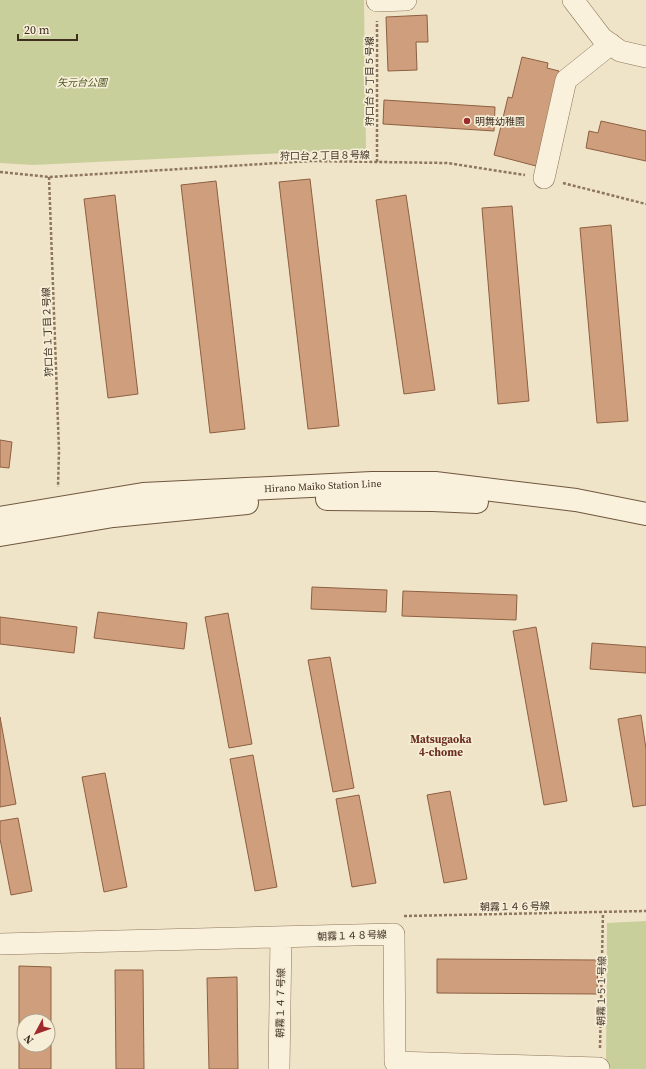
<svg xmlns="http://www.w3.org/2000/svg" width="646" height="1069" font-family="'Source Serif 4','Noto Sans JP',serif">
<style>
.green{fill:#c9cf9b}
.building{fill:#cf9f7d;stroke:#8d5f41;fill-rule:evenodd}
.lines{fill:none;stroke-linecap:round;stroke-linejoin:round}
.minor-casing{stroke:#8d765c;stroke-width:22}
.secondary-casing{stroke:#6f573f;stroke-width:24}
.path{stroke:#8d765c;stroke-width:2.5;stroke-dasharray:3 2;stroke-linecap:butt}
.minor{stroke:#faf1dc;stroke-width:21}
.secondary{stroke:#faf1dc;stroke-width:22}
.poi-dot{fill:#9e2a2b;stroke:#f7eed8;stroke-width:1.5}
.labels{text-anchor:middle;stroke-width:3.5;stroke-linejoin:round;paint-order:stroke}
.street-label{font-size:10px;fill:#3d2e20;stroke:#f7eed8}
.park-label{font-size:10px;font-style:italic;fill:#4d5a26;stroke:#f7eed8}
.poi-label{font-size:10px;fill:#3d2e20;stroke:#f7eed8;text-anchor:start}
.neighbourhood-label{font-size:11px;font-weight:bold;fill:#6b2e1e;stroke:#f7eed8}
</style>
<rect width="100%" height="100%" fill="#f0e4c8"/>
<!-- green -->
<path class="green" d="M0,0H364L366,149L33,165L0,163Z
M646,921V1069H606L607,923Z"/>
<!-- building -->
<path class="building" d="M427,15L428,42H416L417,70L388,71L386,17Z
M522,57L548,63L547,68L559,71L536,166L494,155L508,97L512,98Z
M384,100L495,107L494,131L383,124Z
M601,121L646,131V161L586,148L589,131L598,133Z
M310,179L339,426L308,429L279,182Z
M216,181L245,429L210,433L181,185Z
M115,195L138,394L108,398L84,199Z
M406,195L435,390L404,394L376,200Z
M512,206L529,401L498,404L482,208Z
M611,225L628,421L597,423L580,228Z
M0,440L12,442L9,468L0,467Z
M312,587L387,590L386,612L311,609Z
M403,591L517,595L516,620L402,616Z
M98,612L187,623L184,649L94,638Z
M228,613L252,744L229,748L205,617Z
M0,617L77,627L74,653L0,644Z
M536,627L567,801L544,805L513,631Z
M592,643L646,647V673L590,669Z
M330,657L354,788L333,792L308,660Z
M641,715L646,749V805L633,807L618,719Z
M0,717L16,804L0,807Z
M253,755L277,887L255,891L230,759Z
M105,773L127,887L104,892L82,777Z
M450,791L467,879L444,883L427,795Z
M359,795L376,883L352,887L336,799Z
M18,818L32,891L11,895L0,839V821Z
M437,959L598,960L597,994L437,993Z
M19,966L51,967V1069H19ZM24,1021H48V1045H24Z
M115,970H143L144,1069H116Z
M237,977L238,1069H209L207,978Z"/>
<g class="lines">
<!-- minor casing -->
<g class="minor-casing">
<path id="minor" d="M573,0L602,38L620,51L646,57
M377,1L406,0
M544,178L566,80L611,44
M0,944L394,934L395,1062L599,1068V1069
M279,1069L281,937"/>
</g>
<!-- secondary casing -->
<g class="secondary-casing">
<g id="secondary">
<path d="M327,499L433,500L477,502"/>
<path id="s1" d="M0,518L143,494L372,483H435L509,492L576,500L646,514"/>
<path d="M0,535L113,516L247,503"/>
</g>
</g>
<!-- path -->
<path class="path" d="M377,162V21
M0,172L49,177L311,161L447,163L525,175
M49,177L59,451L58,487
M563,183L646,204
M404,916L646,911
M600,1048L603,913"/>
<!-- minor -->
<use href="#minor" class="minor"/>
<!-- secondary -->
<use href="#secondary" class="secondary"/>
</g>
<!-- markers -->
<circle class="poi-dot" cx="467" cy="121" r="4"/>
<g class="labels">
<!-- street labels -->
<g class="street-label">
<text transform="translate(369 81) rotate(-90)" y="4">狩口台５丁目５号線</text>
<text transform="translate(325 155) rotate(-1)" y="4">狩口台２丁目８号線</text>
<text transform="translate(47 332) rotate(-92)" y="4">狩口台１丁目２号線</text>
<text dy="4" stroke="none"><textPath href="#s1" startOffset="325">Hirano Maiko Station Line</textPath></text>
<text transform="translate(515 906) rotate(-1)" y="4">朝霧１４６号線</text>
<text transform="translate(352 935) rotate(-2)" y="4">朝霧１４８号線</text>
<text transform="translate(601 991) rotate(-89)" y="4">朝霧１５１号線</text>
<text transform="translate(280 1003) rotate(-89)" y="4">朝霧１４７号線</text>
</g>
<!-- park labels -->
<g class="park-label">
<text x="82" y="86">矢元台公園</text>
</g>
<!-- poi labels -->
<g class="poi-label">
<text x="475" y="125">明舞幼稚園</text>
</g>
<!-- neighbourhood labels -->
<g class="neighbourhood-label">
<text x="441" y="743">Matsugaoka<tspan x="441" dy="13">4-chome</tspan></text>
</g>
</g>
<!-- north arrow -->
<g transform="translate(36 1033) rotate(229)"><circle r="19" fill="#f7eed8" stroke="#ada18e"/>
<path d="M0-3L7 15L0 10L-7 15Z" fill="#9e2a2b"/>
<text y="-6" font-size="11" font-weight="bold" text-anchor="middle" fill="#3d2e20">N</text>
</g>
<!-- scale -->
<path d="M18 34v6h59v-6" fill="none" stroke="#3d2e20" stroke-width="2"/>
<text x="24" y="34" font-size="12" fill="#3d2e20" stroke="#f7eed8" stroke-width="3" paint-order="stroke">20 m</text>
</svg>
